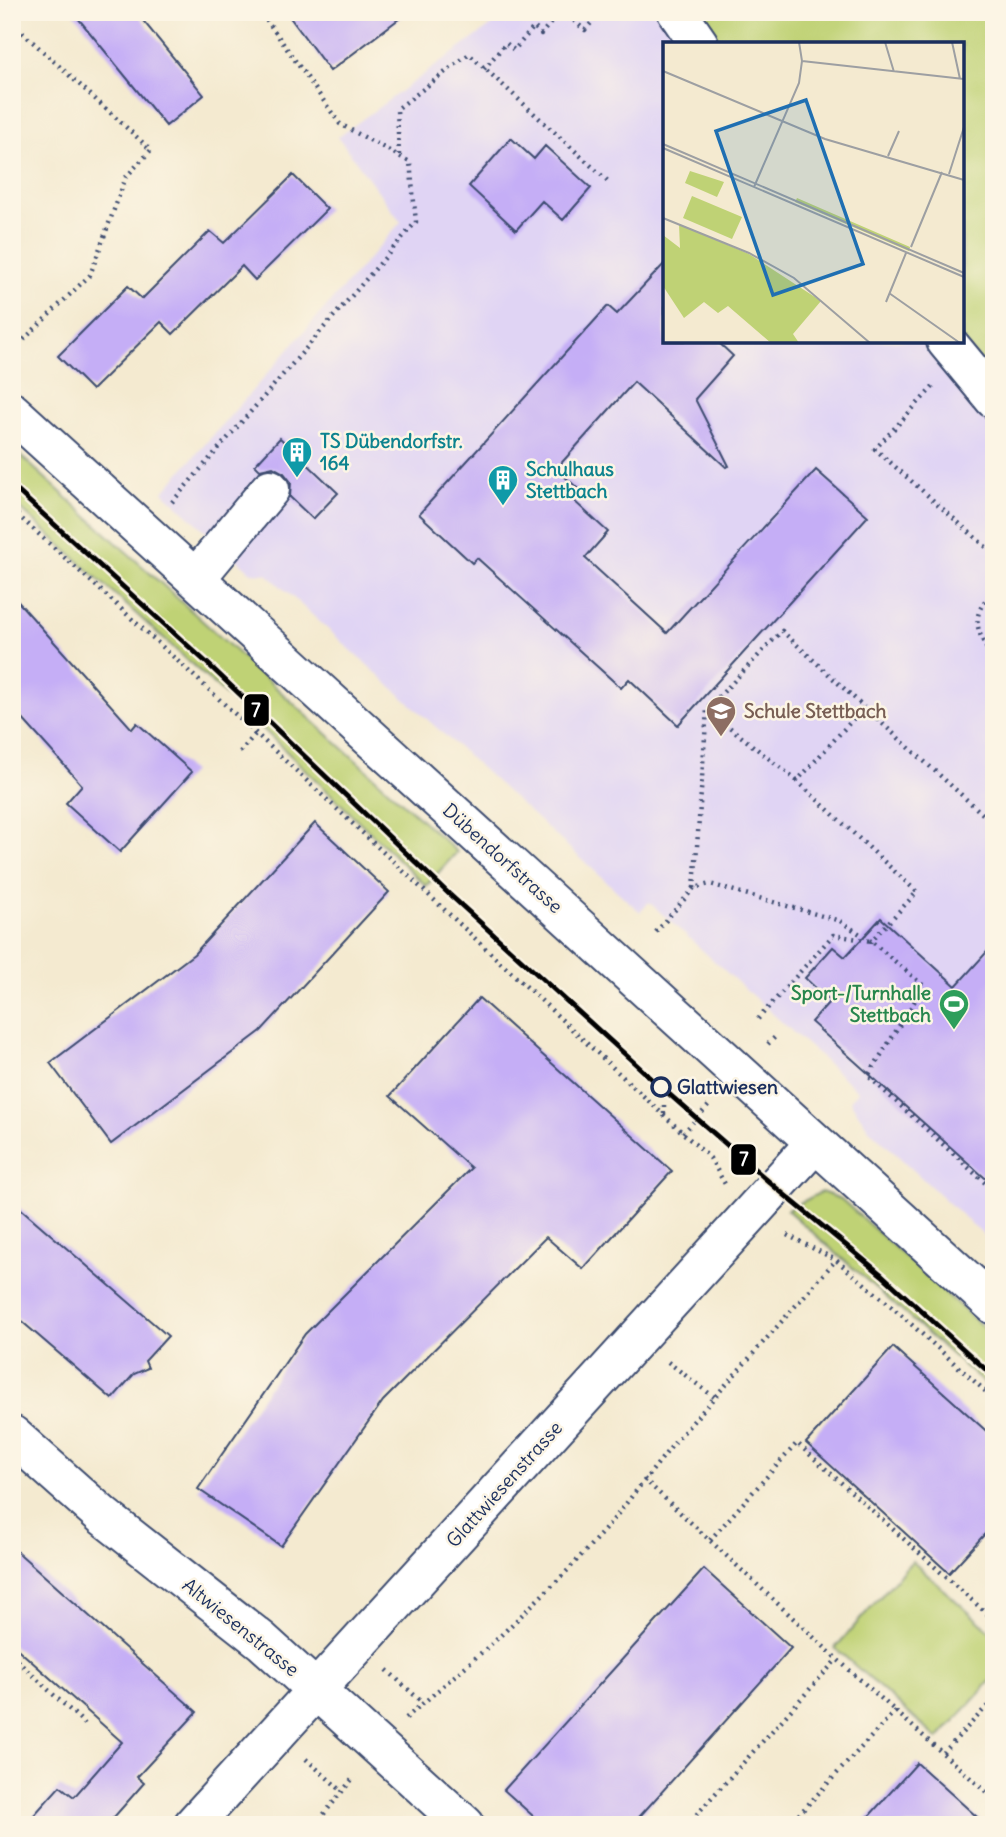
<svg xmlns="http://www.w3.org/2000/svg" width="1006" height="1837" font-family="Delius,sans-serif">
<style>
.built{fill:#e0d4f4}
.green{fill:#bfd275;stroke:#6d806a;stroke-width:2}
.building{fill:#c5aef6}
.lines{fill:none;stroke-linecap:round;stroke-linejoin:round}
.minor-casing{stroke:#3c4b6f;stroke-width:42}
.path{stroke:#3c4b6f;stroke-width:4.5;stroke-dasharray:2 5;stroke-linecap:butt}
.minor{stroke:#fff;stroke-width:38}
.tram-1-casing{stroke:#fcf5e5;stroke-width:10}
.tram-1{stroke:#000;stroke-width:5}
.stop-dot{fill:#fcf5e5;stroke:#1b2f5e;stroke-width:3.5}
.labels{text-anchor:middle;stroke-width:5;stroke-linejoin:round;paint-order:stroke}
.culture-label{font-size:19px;font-weight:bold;fill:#0d838f;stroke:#fcf5e5;text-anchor:start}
.education-label{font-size:19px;font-weight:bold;fill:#785e54;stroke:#fcf5e5;text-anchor:start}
.street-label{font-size:19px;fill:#1b2f5e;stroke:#fcf5e5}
.leisure-label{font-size:19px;font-weight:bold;fill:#27864d;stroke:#fcf5e5;text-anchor:end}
.stop-label{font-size:19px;font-weight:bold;fill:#1b2f5e;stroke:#fcf5e5;text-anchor:start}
.inset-road{fill:none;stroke:#9d9fa2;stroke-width:2}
.view{fill:#1f6fb2;fill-opacity:0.15;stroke:#1f6fb2;stroke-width:3.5}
.inset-edge{fill:none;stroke:#1b2f5e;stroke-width:3.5}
.line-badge{stroke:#fcf5e5;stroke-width:2.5}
.badge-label{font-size:19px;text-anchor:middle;font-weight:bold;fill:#fff}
</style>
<rect width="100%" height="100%" fill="#fcf5e5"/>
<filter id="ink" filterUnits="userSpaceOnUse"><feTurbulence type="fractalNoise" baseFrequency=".0143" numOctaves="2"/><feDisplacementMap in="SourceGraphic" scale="14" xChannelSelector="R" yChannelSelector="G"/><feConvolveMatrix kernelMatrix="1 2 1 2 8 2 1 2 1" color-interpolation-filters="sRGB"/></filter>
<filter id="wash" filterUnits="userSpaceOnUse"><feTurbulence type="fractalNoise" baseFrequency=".00686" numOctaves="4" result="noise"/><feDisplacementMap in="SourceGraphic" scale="28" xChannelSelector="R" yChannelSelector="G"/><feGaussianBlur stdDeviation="1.57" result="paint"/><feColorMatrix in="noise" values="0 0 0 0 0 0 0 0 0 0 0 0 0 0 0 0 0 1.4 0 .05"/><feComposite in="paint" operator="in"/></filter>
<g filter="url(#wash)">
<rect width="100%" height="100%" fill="#f4ead0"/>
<!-- built -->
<path class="built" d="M510,12H660L682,44H665V341H928L994,418V1245L870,1130L850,1101L858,1091L649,902L640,912L267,574L252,573L163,492L401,222L338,137Z"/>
<!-- green -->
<path class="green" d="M692,12H994V378L962,340V44H718Z
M12,448L457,852L426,886L261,727L12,501Z
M821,1192L841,1199L994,1337V1392L787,1210Z
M912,1561L994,1635V1677L938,1739L835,1648Z"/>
<g id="blocks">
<!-- building -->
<path class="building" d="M73,12H136L204,95L166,126Z
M286,12H408L330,71Z
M511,138L534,159L545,146L591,188L563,220L542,201L516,230L469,186Z
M293,175L327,209L255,280L242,266L173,334L161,322L92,390L58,356L128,286L142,299L210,231L224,243Z
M665,263V341H717L733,356L695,399L729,466L726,467L634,382L556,469L581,491L573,500L608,532L585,558L667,633L816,470L868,516L678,725L629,679L621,688L477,558L472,563L419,514L608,306L617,314Z
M280,438L338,493L313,519L290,497L291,482L284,473L273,467L260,470L255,465Z
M12,595L132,729L137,723L192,772L120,852L66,803L82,785L12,707Z
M315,823L389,892L261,1031L111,1144L50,1063L194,954Z
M881,918L956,986L994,944V1186L811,1022L830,1001L805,978L833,947L845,957Z
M479,998L672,1171L583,1269L546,1237L383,1401L281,1546L198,1489L305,1334L471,1168L390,1096Z
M12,1201L168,1336L145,1361L148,1368L134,1374L112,1399L12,1313Z
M893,1347L994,1438V1524L949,1573L806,1443Z
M12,1547L197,1712L137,1777L144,1783L107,1825H25L60,1786L74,1797L122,1742L12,1644Z
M704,1569L791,1648L632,1825H543L504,1790Z
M917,1763L986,1825H861Z"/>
</g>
</g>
<g filter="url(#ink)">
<use href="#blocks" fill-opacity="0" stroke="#3c4b6f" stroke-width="2"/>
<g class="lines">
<!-- minor casing -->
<g class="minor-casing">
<path id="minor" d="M677,12L699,44
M946,341L994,399
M12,412L994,1305
M196,578L270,489
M12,1435L103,1516L262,1641L465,1825
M193,1825L815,1143"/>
</g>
<!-- path -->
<path class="path" d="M563,12L585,30L601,12
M12,23L151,150L126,177L90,275L12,351
M484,69L506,43L514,50L534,27L541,34L560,12
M399,155L397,109L469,54L609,182
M933,387L875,449L994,554
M172,502L416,222L410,162L340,124L261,12
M12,510C248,722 477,942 710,1158L725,1184
M994,590C966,619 979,632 994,663
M708,710L797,781
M240,752L257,732
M694,888L707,709L782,631L864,707
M656,932L694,888L710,884L840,921L871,941L917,892L797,781L864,707L986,817L994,822
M758,1019L833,935L871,941L924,986L868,1076L994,1191
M768,1044L777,1035
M664,1114V1102
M683,1133L711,1103
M787,1235L836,1260L891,1306L994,1399
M668,1362L714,1397
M644,1479L837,1659L994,1799
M710,1540L797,1443L994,1620
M12,1656L85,1724
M387,1670L423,1703
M406,1718L496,1640L568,1570L609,1525L675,1442L836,1260
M943,1753L994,1699
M306,1759L342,1791
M315,1825L354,1777
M687,1825L837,1659
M789,1825L896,1710"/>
<!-- minor -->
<use href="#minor" class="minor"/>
<!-- tram-1 casing -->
<g class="tram-1-casing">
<path id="tram-1" d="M12,486L207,663L449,894L661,1087L775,1187L882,1275L994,1377"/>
</g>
<!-- tram-1 -->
<use href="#tram-1" class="tram-1"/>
</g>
</g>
<!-- icons -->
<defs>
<g id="building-pin" transform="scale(1.575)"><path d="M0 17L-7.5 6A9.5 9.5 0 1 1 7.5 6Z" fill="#0f9aa8" stroke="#fcf5e5"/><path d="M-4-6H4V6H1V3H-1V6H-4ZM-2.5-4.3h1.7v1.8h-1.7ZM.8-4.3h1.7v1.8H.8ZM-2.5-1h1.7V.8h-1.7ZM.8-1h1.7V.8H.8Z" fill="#fff"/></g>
<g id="school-pin" transform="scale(1.575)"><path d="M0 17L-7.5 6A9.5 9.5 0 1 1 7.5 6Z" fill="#8d6e63" stroke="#fcf5e5"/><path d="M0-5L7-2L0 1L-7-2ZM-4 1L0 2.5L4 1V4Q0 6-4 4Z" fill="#fff"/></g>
<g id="stadium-pin" transform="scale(1.575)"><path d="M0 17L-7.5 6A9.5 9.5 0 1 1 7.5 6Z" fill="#2e9e5b" stroke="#fcf5e5"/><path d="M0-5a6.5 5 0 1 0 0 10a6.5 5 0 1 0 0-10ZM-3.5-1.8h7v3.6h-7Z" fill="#fff"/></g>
</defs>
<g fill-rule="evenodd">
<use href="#building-pin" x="297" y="452"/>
<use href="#building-pin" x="503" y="480"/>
<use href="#school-pin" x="721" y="711"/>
<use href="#stadium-pin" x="954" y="1004"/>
</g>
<!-- markers -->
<circle class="stop-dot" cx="661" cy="1087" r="9"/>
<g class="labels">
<!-- culture labels -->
<g class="culture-label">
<text x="320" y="448">TS Dübendorfstr.<tspan x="320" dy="22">164</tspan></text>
<text x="526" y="476">Schulhaus<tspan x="526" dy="22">Stettbach</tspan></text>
</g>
<!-- education labels -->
<g class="education-label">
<text x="744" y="718">Schule Stettbach</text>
</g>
<!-- street labels -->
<g class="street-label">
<text transform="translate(503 858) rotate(42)" y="7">Dübendorfstrasse</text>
<text transform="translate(504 1484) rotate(-48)" y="7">Glattwiesenstrasse</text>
<text transform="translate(241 1627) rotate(39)" y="7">Altwiesenstrasse</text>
</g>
<!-- leisure labels -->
<g class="leisure-label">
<text x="931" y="1000">Sport-/Turnhalle<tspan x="931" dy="22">Stettbach</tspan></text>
</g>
<!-- stop labels -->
<g class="stop-label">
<text x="677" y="1094">Glattwiesen</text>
</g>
</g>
<!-- overview -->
<g transform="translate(663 42)">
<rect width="301" height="301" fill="#f4ead0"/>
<path d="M27,129L61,140L54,155L22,141ZM29,154L79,175L69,197L20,176ZM134,156L247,205L246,209L132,160ZM16,182L86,212L158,259L130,292L136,301H108L65,264L55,271L41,260L21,276L0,244V193L17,206Z" fill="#bfd275"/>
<path class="inset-road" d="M222,0L231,30M289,0L297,37M139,19L301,37M0,29L162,97L301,138M0,102L301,231M0,106L301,235V265M225,114L236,89M286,132L301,85M91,145L136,41L139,19L136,0M0,176L86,211L131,236L207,301M248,205L279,130M226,251L297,301M223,260L243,211"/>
<path class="view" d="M143,58L200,222L110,253L53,89Z"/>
<rect width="301" height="301" class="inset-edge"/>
</g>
<g class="line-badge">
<rect x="243" y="693" width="27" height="34" rx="7" fill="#000"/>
<rect x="730" y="1143" width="27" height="33" rx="7" fill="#000"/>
</g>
<g class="badge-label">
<text x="256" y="717">7</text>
<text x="744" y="1166">7</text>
</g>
<!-- margin -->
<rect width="1006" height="1837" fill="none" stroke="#fcf5e5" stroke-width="42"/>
</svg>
